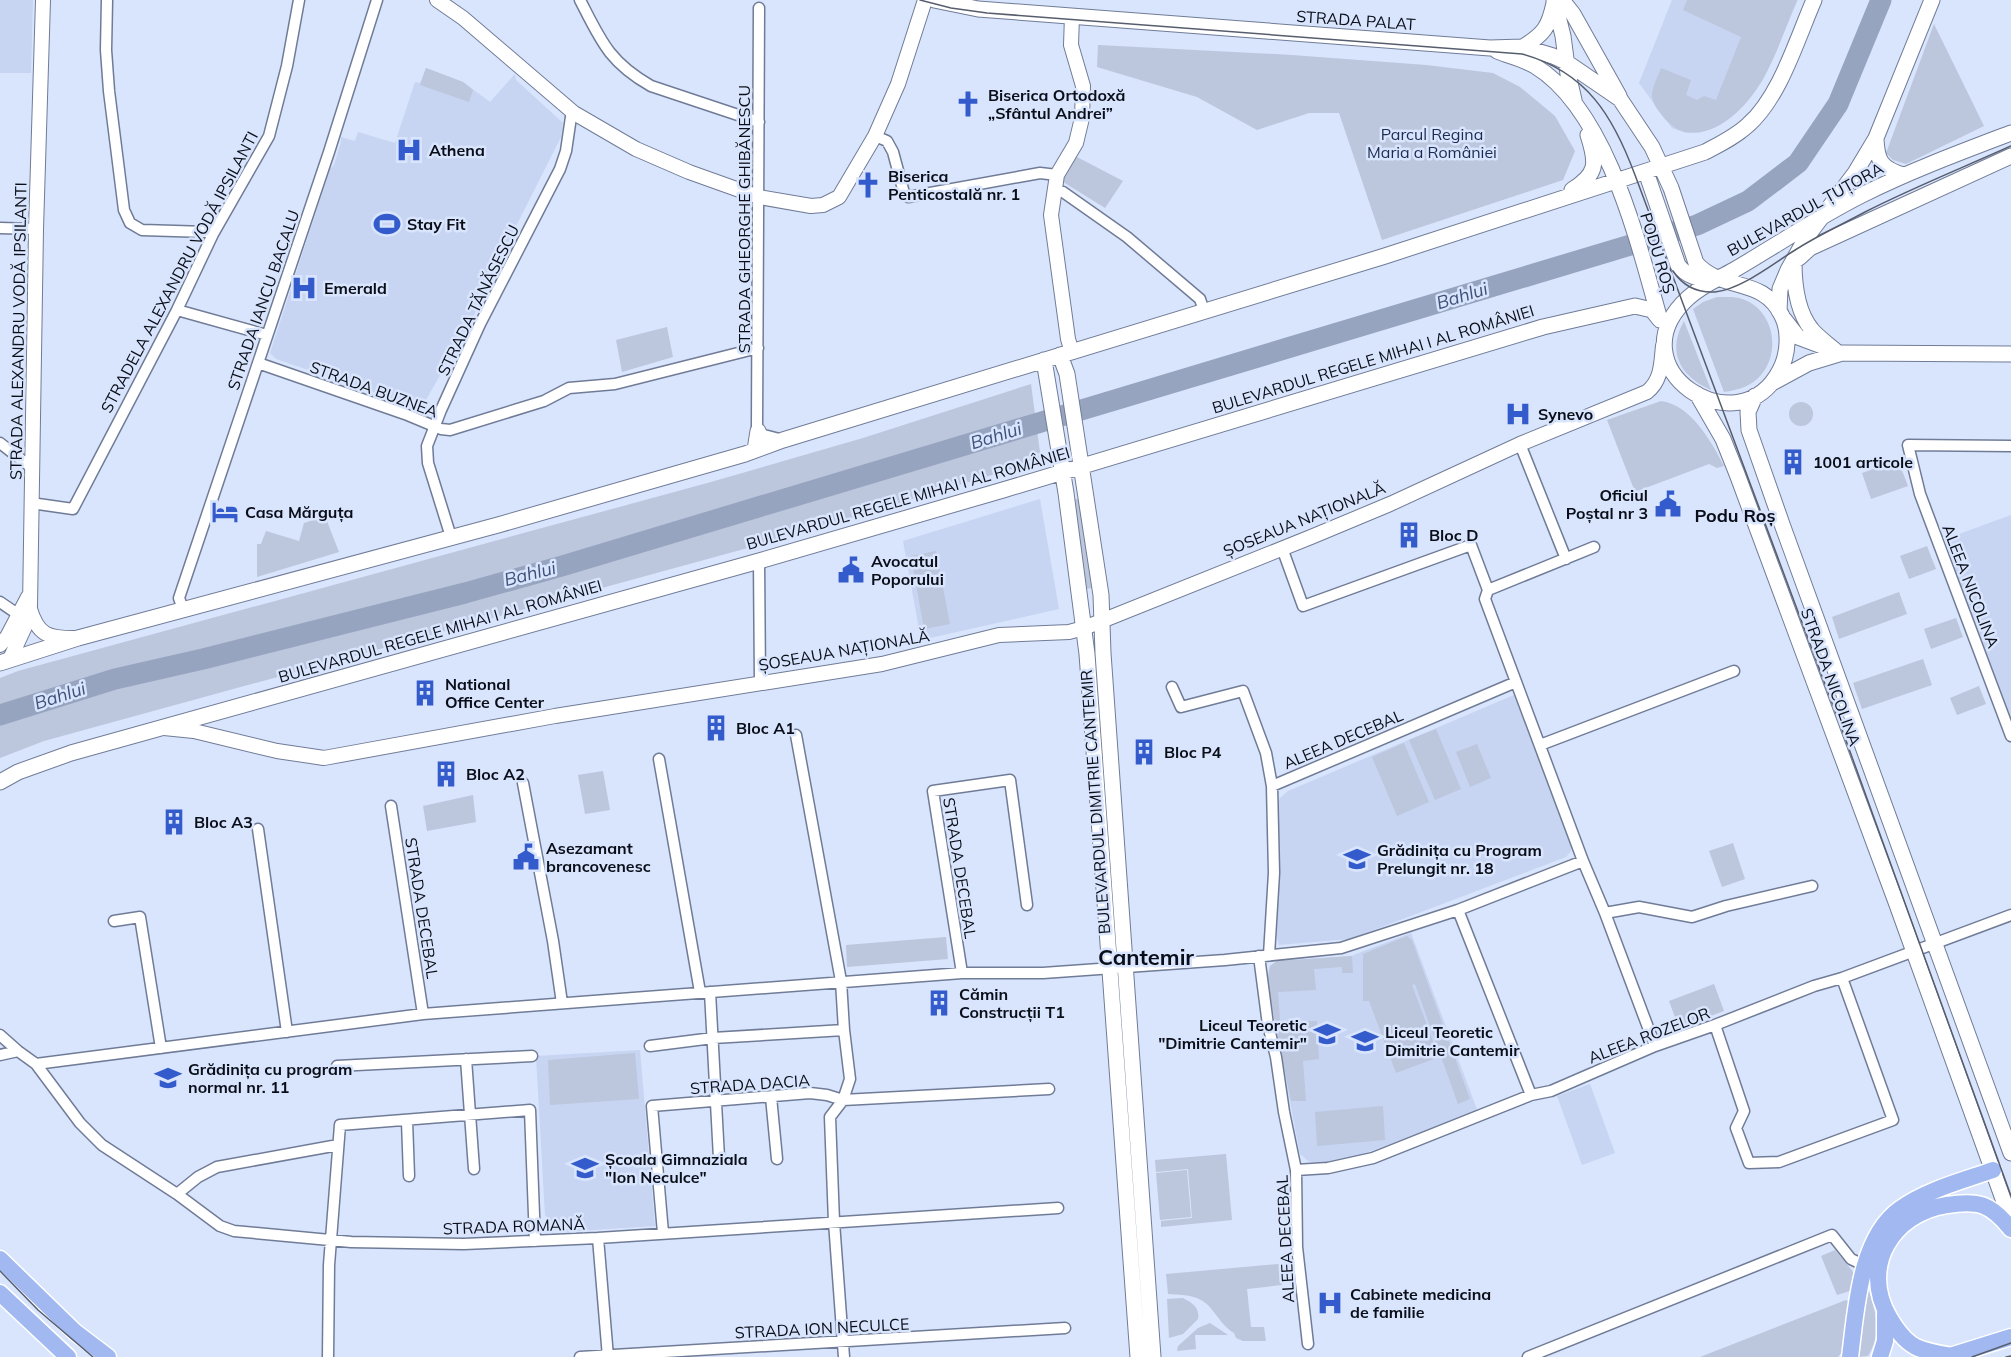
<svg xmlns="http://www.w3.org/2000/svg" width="2011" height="1357" font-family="Mulish,sans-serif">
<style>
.built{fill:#c7d5f2}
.green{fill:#bcc6dc}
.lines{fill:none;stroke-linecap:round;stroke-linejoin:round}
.river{stroke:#97a4bf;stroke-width:21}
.minor-casing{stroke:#707c97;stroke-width:13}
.tertiary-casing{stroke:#707c97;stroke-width:16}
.secondary-casing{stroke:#707c97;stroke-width:17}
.primary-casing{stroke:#fff;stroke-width:19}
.minor{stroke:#fff;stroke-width:10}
.tertiary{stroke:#fff;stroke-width:14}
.secondary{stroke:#fff;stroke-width:15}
.primary{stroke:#a1b9f0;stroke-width:16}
.tram{stroke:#565d6d;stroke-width:1.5}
.labels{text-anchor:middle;stroke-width:5;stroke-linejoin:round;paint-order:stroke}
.street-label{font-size:16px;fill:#090e18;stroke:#d9e4fd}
.poi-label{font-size:16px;font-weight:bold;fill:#090e18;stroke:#d9e4fd;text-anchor:start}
.park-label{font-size:16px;fill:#1a2a50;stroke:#d9e4fd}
.water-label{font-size:18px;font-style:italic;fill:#3f517a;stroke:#d9e4fd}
.neighbourhood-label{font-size:18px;font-weight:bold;fill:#090e18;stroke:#d9e4fd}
.district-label{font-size:22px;font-weight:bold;fill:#090e18;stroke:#d9e4fd}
</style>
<rect width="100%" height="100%" fill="#d9e4fd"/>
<!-- built -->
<path class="built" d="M0,0H33L31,73H0Z
M1672,0H1798L1763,80L1737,112L1720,125L1708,130L1686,133L1672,128L1639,83Z
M426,68L463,82L490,102L515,74L516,80L563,123L561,137L477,304V309L465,332L423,405L414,406L276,359L270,353L330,169L334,165L341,142V137L355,141L358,132L395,143L415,82L420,83Z
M1040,499L1059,609L921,640L903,541Z
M2011,515V733L1940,541Z
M1514,695L1571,843V851L1566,857L1350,939L1279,945L1274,926L1275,809L1280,798L1288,791Z
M1411,933L1478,1112L1360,1155L1333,1162L1317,1163L1308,1161L1300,1154L1267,981L1270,966L1277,961L1351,956Z
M640,1050L655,1226L562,1232L545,1215L536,1056Z
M1590,1084L1615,1153L1582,1165L1557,1096Z"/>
<!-- green -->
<path class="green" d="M1687,0H1797C1781,38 1768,85 1736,113C1713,134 1682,144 1661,114C1656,107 1652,103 1652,94C1653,85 1658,76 1661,68L1691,80L1686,95L1697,100L1704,96L1716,100L1741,37L1683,10Z
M1934,24L1984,126L1906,164L1893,160L1886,153Z
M1098,45L1292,55L1426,65L1493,73L1520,87L1555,116L1575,151L1563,180L1382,240L1339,113H1309L1257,130L1197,97L1097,67Z
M426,68L463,82L473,90L469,102L420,85Z
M1075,156L1123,181L1105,208L1060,180Z
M1717,297C1726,297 1737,296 1745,300C1774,312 1781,352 1761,375C1752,386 1738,390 1724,392L1693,309L1703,302Z
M1684,321L1711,390C1679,376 1667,351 1684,321Z
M667,327L673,357L622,372L616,340Z
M1031,384L1041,460L788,537L44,741L0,758V678L18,671L711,482L863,438Z
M1661,401C1691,405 1711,441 1724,466L1717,468L1709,464L1635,492L1607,420Z
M1789 414a12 12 0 1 1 24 0a12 12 0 1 1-24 0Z
M1898,460L1908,486L1871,499L1862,473Z
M1080,498L1092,588L1085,589L1073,500Z
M325,516L339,552L257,577V544H261L266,531L299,541L304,523Z
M1927,546L1936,569L1909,579L1900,556Z
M936,551L950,624L924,629L911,556Z
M1899,592L1907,614L1839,639L1832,617Z
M1956,618L1963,637L1931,649L1924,629Z
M1097,659L1117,943L1114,944L1091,660Z
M1923,659L1932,685L1862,709L1853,683Z
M1979,686L1986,704L1957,715L1950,698Z
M1436,729L1461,789L1435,800L1409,740Z
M1404,743L1429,802L1397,816L1372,757Z
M1477,744L1491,778L1470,787L1456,752Z
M603,771L610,810L585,814L578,775Z
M473,795L476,822L427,831L423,806Z
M1733,843L1745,879L1722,887L1709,851Z
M1407,936L1412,940L1470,1099L1458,1104L1415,984L1412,985L1439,1057L1396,1073L1369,1001H1363V954Z
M946,937L948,959L847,967L846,945Z
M1352,956L1353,973H1342V967L1314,969L1316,990L1278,992L1280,1022L1317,1021L1319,1059L1303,1061L1306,1101H1291L1267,981L1270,966L1277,961Z
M1714,984L1724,1011L1679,1028L1669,1001Z
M635,1053L639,1099L550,1105L548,1060Z
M1383,1106L1385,1140L1317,1146L1315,1112Z
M1226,1154L1232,1220L1161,1227V1221L1192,1218L1188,1169L1156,1172L1155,1160Z
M1187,1170L1191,1217L1160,1220L1156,1173Z
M1835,1250L1854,1273L1853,1290L1837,1295L1821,1256Z
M1279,1264L1282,1285L1247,1289L1251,1327H1264L1266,1341H1243L1236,1338L1234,1333C1219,1324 1214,1307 1201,1300C1190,1294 1179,1295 1168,1294L1166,1274Z
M1866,1290L1869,1291C1876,1314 1882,1333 1868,1356L1858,1357Z
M1183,1298C1192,1303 1200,1307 1198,1319L1183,1334L1169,1338L1167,1299Z
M1846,1300L1851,1303L1843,1351L1838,1357H1700Z
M1210,1323L1228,1335H1195L1196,1349L1177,1351L1178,1346L1198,1328Z"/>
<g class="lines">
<!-- river -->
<path class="river" d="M0,715L115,679L203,659L465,593L562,566L1697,225L1748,201L1798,163L1838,104L1881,0"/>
<!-- minor casing -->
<g class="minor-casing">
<path id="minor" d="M107,0L106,50L109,91L124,210L130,223L142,230L207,232L213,234
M580,0C601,41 609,62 651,86L759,122
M759,8L757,426L758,431L764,435L783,440
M875,136L887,141L893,152L904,193L908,197L1040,173L1057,175
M1054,191L1063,192L1127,237L1200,299L1204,311
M0,228L36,229
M177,310L267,335
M258,363L405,414L441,429L450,430L544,401L569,388L615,384L758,348
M0,443L32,468
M1520,444L1566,559
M2011,446L1908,445L1920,494L2011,736
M31,503L73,509L177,310L213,234L269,136L287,66L299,0
M451,537L428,463L427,446L441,410L480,324L560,169L566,151L571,117L574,113
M1282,548L1303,606L1471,545L1488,590
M759,561L760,683
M1488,590L1485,599L1583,861L1605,913L1655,1046
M1488,590L1594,547
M0,602L19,615
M183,609L179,598L329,152L377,0
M1172,687L1181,707L1243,691L1266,753L1272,786
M796,735L841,981L844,1030L850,1079L843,1100L830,1117L834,1222L844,1357
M1540,745L1734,671
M659,759L700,992
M523,783L553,941L562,1003
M391,806L423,1014
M258,829L287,1032
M1458,910L1531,1095
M1605,913L1639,907L1692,917L1726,906L1812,886
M114,921L140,917L161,1048
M1269,955L1274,873L1272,786L1516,682
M1259,956L1268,1025L1276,1057L1284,1112L1296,1170L1297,1247L1308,1344
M962,973L933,791L1010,780L1027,905
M710,992L719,1158
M1715,1025L1744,1111L1736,1128L1749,1163L1779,1162L1893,1120L1842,978
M0,1035L18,1051L36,1064L80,1123L102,1145L177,1194L220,1226L234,1231L351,1242L464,1244L598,1238L1058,1208
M650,1046L713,1038L844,1030
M0,1055L18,1051
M466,1059L474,1169
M36,1064L423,1014L962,973H1043L1225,960L1341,948L1458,910L1583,861
M337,1066L532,1056
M771,1097L777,1159
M407,1121L409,1176
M1296,1170L1328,1168L1373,1158L1531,1095L1551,1091L1655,1046L1715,1025L1814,986L1842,978L2011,915
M177,1194L198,1177L217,1167L338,1145
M663,1233L652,1106L810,1093L827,1095L843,1100L1049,1089
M598,1238L608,1357
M328,1357L329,1265L340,1125L530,1110L535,1241
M580,1357L1065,1328
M1528,1357L1832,1235L1851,1259L1866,1266"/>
</g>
<!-- tertiary casing -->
<g class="tertiary-casing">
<path id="tertiary" d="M437,0L463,18L574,113L636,149L689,172L759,197L811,206L823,205L839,197L875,136L898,84L925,0
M1072,16L1071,45L1083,86L1082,118L1076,143L1057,175L1051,215L1068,339L1072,352
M30,609C38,635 48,638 73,638
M0,645L7,637L28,597
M10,659L28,620L30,606L36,229L43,0
M164,728L194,731L277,751L324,758L555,716L882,664L999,635L1069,632L1084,628L1311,537L1390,504L1520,444L1647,392C1662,380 1661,363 1663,346"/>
</g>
<!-- secondary casing -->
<g class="secondary-casing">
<path id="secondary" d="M934,0L978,9L1490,48L1523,47L1553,56L1566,62L1620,99L1652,147L1671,188L1696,263C1721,292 1764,276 1782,316C1790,332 1788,355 1780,370C1739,450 1612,368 1688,298C1702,285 1718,279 1734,270C1777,245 1818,217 1862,195C1910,171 1961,152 2011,133
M1554,0L1563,36L1568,74L1574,100
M1562,0L1573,14L1619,96
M1523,47C1544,34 1549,27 1554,3
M1497,51C1509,56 1523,59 1535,66C1607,110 1638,242 1660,320
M1876,139C1877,161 1881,168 1903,175
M1646,172L1678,265C1687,277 1698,279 1713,279
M1572,190C1598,174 1597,163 1588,135
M1799,258L1810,248L2011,156
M1794,262C1794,284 1797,312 1812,330C1819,338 1829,345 1837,352
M1779,311L1780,289L1788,270L1806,238L1855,173L1876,138L1932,0
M1784,319L1798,337L1830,349
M1060,355L1067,374L1101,595L1103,653L1153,1357
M1044,360L1066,493L1087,654L1138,1357
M1772,383L1809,363L1842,353L2011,354
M1697,394L1723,439L1737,474L1896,902L2011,1221
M1755,396L1748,412L1749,430L1783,527L2011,1153
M755,450L758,431
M0,663L78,638L498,525L745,454L783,440L1385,256L1705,152C1720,144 1735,137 1748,125C1780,97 1797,39 1814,0
M0,782L18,772L71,753L759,561L1003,490L1543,327L1635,306L1652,310L1660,320"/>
</g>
<!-- primary casing -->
<g class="primary-casing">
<path id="primary" d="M0,1259L75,1332L108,1357
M0,1293L68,1357
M1952,1356C1940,1354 1927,1352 1916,1347C1904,1341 1896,1329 1889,1317C1860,1267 1892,1213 1947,1205C1979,1200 1991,1204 2011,1229
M1850,1357C1856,1312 1859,1238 1900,1209C1926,1190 1962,1181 1993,1170
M1880,1357L1885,1341V1314
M1947,1357L2011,1337"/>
</g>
<!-- minor -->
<use href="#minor" class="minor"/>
<!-- tertiary -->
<use href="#tertiary" class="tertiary"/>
<!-- secondary -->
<use href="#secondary" class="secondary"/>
<!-- primary -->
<use href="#primary" class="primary"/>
<!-- tram -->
<path class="tram" d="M920,0L951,8L987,13L1522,54C1587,72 1613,116 1635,175L1844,735L2011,1196
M1673,271C1683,286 1697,293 1715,292C1743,289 1776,261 1800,247C1821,234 1843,224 1865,212C1912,188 1962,168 2011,146
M0,1271L38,1310L93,1357
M1972,1357L2011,1343
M2006,1357L2011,1356"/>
</g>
<!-- icons -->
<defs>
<g id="church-bare" transform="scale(2.07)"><path d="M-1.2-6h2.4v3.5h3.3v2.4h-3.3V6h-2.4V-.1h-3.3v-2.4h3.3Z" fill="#335bcb" stroke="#d9e4fd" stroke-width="2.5" paint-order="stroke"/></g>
<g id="hospital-bare" transform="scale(2.07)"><path d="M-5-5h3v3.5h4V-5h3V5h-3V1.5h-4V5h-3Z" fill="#335bcb" stroke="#d9e4fd" stroke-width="2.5" paint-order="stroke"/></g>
<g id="stadium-bare" transform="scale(2.07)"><path d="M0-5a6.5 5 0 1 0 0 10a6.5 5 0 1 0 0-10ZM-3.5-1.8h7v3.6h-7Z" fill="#335bcb" stroke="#d9e4fd" stroke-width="2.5" paint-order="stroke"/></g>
<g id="building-bare" transform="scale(2.07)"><path d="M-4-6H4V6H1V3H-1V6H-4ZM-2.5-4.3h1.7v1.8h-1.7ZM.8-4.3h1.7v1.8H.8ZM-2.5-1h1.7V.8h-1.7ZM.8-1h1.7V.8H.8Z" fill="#335bcb" stroke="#d9e4fd" stroke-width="2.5" paint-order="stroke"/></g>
<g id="civic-bare" transform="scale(2.07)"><path d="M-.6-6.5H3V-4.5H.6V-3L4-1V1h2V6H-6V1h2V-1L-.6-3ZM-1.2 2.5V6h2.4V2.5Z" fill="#335bcb" stroke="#d9e4fd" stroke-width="2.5" paint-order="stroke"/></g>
<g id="hotel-bare" transform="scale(2.07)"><path d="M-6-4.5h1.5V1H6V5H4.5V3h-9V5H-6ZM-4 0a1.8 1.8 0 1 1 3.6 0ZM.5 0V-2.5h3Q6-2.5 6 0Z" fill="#335bcb" stroke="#d9e4fd" stroke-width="2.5" paint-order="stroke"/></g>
<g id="school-bare" transform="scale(2.07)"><path d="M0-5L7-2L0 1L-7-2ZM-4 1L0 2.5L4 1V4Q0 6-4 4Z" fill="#335bcb" stroke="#d9e4fd" stroke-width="2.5" paint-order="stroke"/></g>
</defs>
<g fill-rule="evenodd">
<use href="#church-bare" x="968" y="104"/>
<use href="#hospital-bare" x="409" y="150"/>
<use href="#church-bare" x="868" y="185"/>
<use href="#stadium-bare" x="387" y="224"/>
<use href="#hospital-bare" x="304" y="288"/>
<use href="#hospital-bare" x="1518" y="414"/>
<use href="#building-bare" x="1793" y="462"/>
<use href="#civic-bare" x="1668" y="504"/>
<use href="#hotel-bare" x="225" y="512"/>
<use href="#building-bare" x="1409" y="535"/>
<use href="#civic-bare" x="851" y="570"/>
<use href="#building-bare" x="425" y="693"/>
<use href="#building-bare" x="716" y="728"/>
<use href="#building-bare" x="1144" y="752"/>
<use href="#building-bare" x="446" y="774"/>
<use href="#building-bare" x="174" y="822"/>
<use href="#civic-bare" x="526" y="857"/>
<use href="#school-bare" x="1357" y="859"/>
<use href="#building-bare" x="939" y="1003"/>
<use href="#school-bare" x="1327" y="1034"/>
<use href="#school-bare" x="1365" y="1041"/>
<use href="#school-bare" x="168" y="1078"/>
<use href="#school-bare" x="585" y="1168"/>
<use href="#hospital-bare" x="1330" y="1303"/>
</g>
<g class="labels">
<!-- street labels -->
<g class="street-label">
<text transform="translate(1356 20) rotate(4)" y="6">STRADA PALAT</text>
<text transform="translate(1805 209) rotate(-29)" y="6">BULEVARDUL ȚUȚORA</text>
<text transform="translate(744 219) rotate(-90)" y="6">STRADA GHEORGHE GHIBĂNESCU</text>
<text transform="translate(1658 253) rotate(73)" y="6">PODU ROȘ</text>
<text transform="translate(179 272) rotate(-62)" y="6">STRADELA ALEXANDRU VODĂ IPSILANTI</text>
<text transform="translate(263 300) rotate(-71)" y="6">STRADA IANCU BACALU</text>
<text transform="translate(478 300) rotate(-64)" y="6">STRADA TĂNĂSESCU</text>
<text transform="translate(18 331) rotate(-89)" y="6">STRADA ALEXANDRU VODĂ IPSILANTI</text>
<text transform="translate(1373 359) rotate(-17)" y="6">BULEVARDUL REGELE MIHAI I AL ROMÂNIEI</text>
<text transform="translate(374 389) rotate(20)" y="6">STRADA BUZNEA</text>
<text transform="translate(908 498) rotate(-16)" y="6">BULEVARDUL REGELE MIHAI I AL ROMÂNIEI</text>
<text transform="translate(1304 519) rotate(-22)" y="6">ȘOSEAUA NAȚIONALĂ</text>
<text transform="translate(1971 586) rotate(69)" y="6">ALEEA NICOLINA</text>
<text transform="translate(440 631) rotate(-16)" y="6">BULEVARDUL REGELE MIHAI I AL ROMÂNIEI</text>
<text transform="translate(844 650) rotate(-10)" y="6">ȘOSEAUA NAȚIONALĂ</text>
<text transform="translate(1831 677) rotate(70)" y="6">STRADA NICOLINA</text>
<text transform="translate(1343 739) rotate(-23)" y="6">ALEEA DECEBAL</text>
<text transform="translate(1095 802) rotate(-94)" y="6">BULEVARDUL DIMITRIE CANTEMIR</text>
<text transform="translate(960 868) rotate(81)" y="6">STRADA DECEBAL</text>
<text transform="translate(422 908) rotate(81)" y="6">STRADA DECEBAL</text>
<text transform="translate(1649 1035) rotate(-21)" y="6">ALEEA ROZELOR</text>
<text transform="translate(750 1084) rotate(-4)" y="6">STRADA DACIA</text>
<text transform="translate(514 1226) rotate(-2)" y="6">STRADA ROMANĂ</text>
<text transform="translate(1285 1239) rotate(-93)" y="6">ALEEA DECEBAL</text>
<text transform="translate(822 1328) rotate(-3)" y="6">STRADA ION NECULCE</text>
</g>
<!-- poi labels -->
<g class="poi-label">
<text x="988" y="101">Biserica Ortodoxă<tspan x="988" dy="18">„Sfântul Andrei”</tspan></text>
<text x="429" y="156">Athena</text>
<text x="888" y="182">Biserica<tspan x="888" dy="18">Penticostală nr. 1</tspan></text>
<text x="407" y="230">Stay Fit</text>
<text x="324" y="294">Emerald</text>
<text x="1538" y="420">Synevo</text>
<text x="1813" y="468">1001 articole</text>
<text x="1648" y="501" text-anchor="end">Oficiul<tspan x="1648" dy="18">Poștal nr 3</tspan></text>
<text x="245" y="518">Casa Mărguța</text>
<text x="1429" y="541">Bloc D</text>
<text x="871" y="567">Avocatul<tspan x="871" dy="18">Poporului</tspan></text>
<text x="445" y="690">National<tspan x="445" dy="18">Office Center</tspan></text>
<text x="736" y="734">Bloc A1</text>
<text x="1164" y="758">Bloc P4</text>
<text x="466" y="780">Bloc A2</text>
<text x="194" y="828">Bloc A3</text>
<text x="546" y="854">Asezamant<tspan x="546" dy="18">brancovenesc</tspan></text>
<text x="1377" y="856">Grădinița cu Program<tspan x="1377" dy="18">Prelungit nr. 18</tspan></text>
<text x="959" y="1000">Cămin<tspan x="959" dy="18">Construcții T1</tspan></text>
<text x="1307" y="1031" text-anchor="end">Liceul Teoretic<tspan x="1307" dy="18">"Dimitrie Cantemir"</tspan></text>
<text x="1385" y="1038">Liceul Teoretic<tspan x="1385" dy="18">Dimitrie Cantemir</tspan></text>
<text x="188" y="1075">Grădinița cu program<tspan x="188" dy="18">normal nr. 11</tspan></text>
<text x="605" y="1165">Școala Gimnaziala<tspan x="605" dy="18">"Ion Neculce"</tspan></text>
<text x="1350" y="1300">Cabinete medicina<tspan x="1350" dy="18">de familie</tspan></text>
</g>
<!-- park labels -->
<g class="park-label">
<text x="1432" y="140">Parcul Regina<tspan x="1432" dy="18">Maria a României</tspan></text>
</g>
<!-- water labels -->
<g class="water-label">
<text transform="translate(1462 296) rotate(-17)" y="6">Bahlui</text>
<text transform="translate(996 436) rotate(-17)" y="6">Bahlui</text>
<text transform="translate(530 574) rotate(-14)" y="6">Bahlui</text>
<text transform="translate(60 696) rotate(-18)" y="6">Bahlui</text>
</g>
<!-- neighbourhood labels -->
<g class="neighbourhood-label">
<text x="1735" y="522">Podu Roș</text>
</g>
<!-- district labels -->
<g class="district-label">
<text x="1146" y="965">Cantemir</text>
</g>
</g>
</svg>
